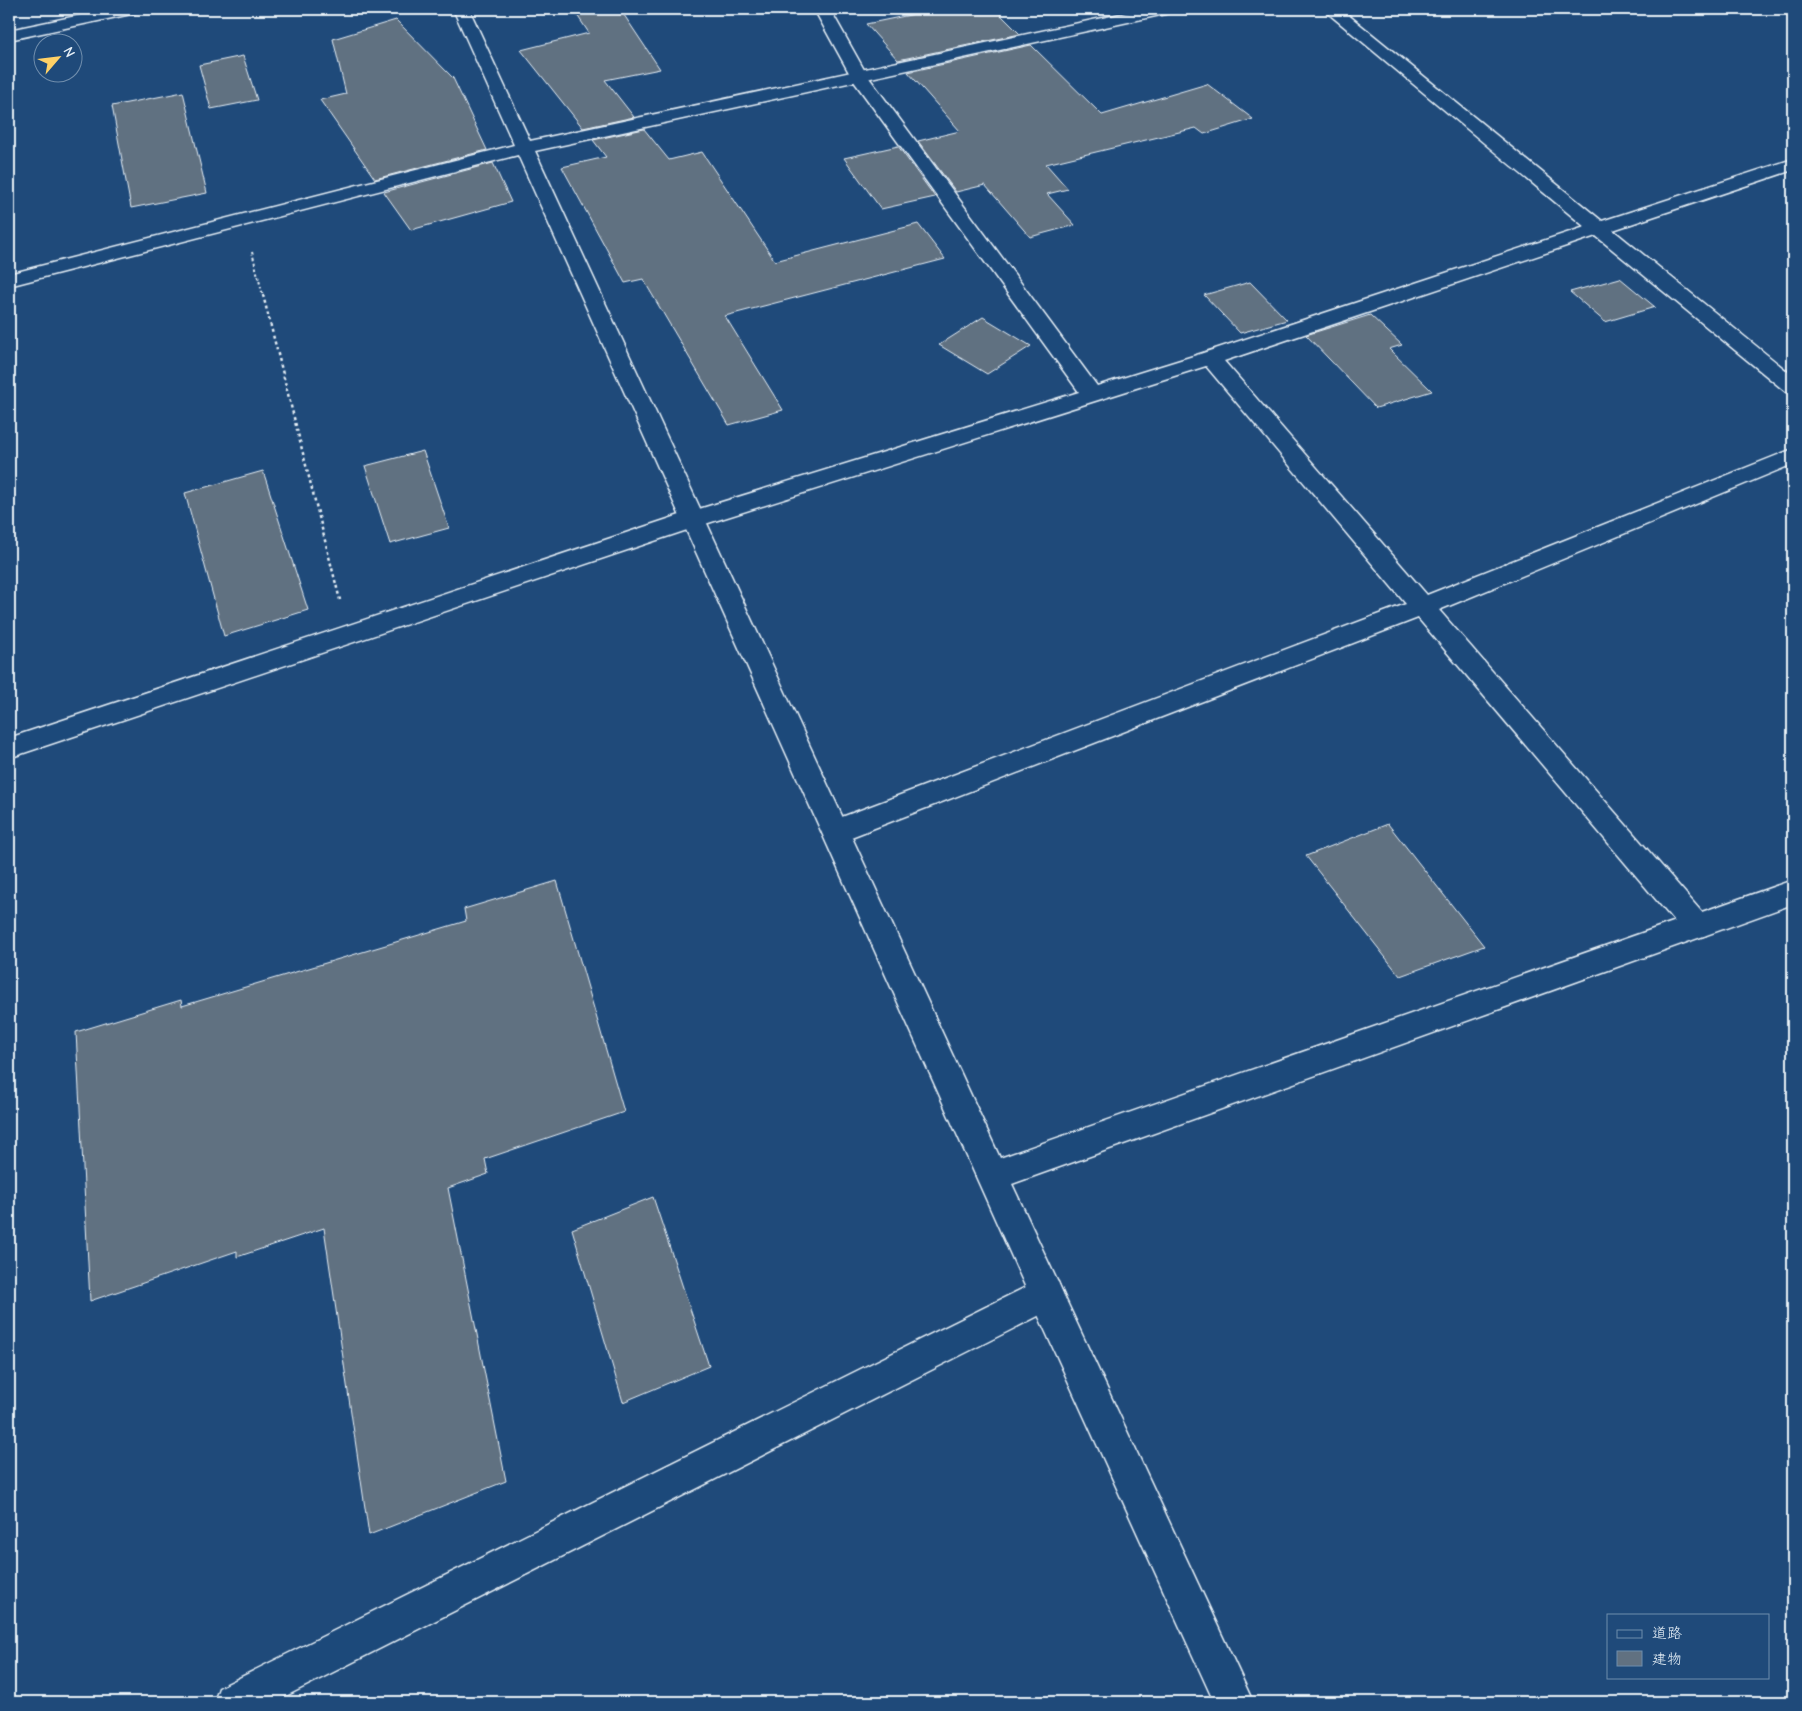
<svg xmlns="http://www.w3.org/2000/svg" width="1802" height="1711" font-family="'Comic Neue','Klee One',sans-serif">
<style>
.building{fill:#617181;stroke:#e8f1f8}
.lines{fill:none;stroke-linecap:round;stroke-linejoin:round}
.minor-casing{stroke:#e8f1f8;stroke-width:3}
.tertiary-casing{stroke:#e8f1f8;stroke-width:3}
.path-far1{stroke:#e8f1f8;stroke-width:2;stroke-dasharray:2.5 2.5;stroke-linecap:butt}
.path{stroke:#e8f1f8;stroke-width:2.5;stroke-dasharray:3 3;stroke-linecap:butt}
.minor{fill:#1f4a7a;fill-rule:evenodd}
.tertiary{fill:#1f4a7a;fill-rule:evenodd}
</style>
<rect width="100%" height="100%" fill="#1f4a7a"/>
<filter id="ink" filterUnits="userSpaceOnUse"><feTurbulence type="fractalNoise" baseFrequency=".02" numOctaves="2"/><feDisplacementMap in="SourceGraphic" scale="10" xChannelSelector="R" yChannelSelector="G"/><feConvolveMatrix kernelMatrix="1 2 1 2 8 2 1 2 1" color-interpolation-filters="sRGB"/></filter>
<g filter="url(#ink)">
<!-- building -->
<path class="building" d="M573,9H620L660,69L605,80L634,117L583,128L521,50L589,33Z
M939,9H995L1020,34L898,60L866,24Z
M396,20L453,78L487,150L375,179L320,100L346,94L333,39Z
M1031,45L1102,115L1207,84L1253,119L1204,134L1196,128L1046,164L1068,189L1047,194L1075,225L1030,237L985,185L956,192L918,141L960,131L908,72Z
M243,56L257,100L211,109L199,65Z
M183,92L207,193L131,208L112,106Z
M644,129L669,160L702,152L775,261L918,224L945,259L725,316L783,410L729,425L643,279L625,283L562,167L606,157L593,140Z
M898,146L935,197L881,209L844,158Z
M493,163L511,202L411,230L384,192Z
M1620,278L1655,307L1605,322L1570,292Z
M1250,282L1287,320L1240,333L1204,295Z
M1370,315L1402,345L1389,349L1432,391L1376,408L1306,335Z
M983,317L1031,346L987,374L939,345Z
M423,451L449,528L390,544L365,466Z
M263,471L308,610L224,636L185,493Z
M1388,824L1484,946L1400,976L1306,856Z
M557,881L624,1112L485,1159L488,1174L448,1188L506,1481L369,1535L324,1228L237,1257V1251L90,1301L76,1032L181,1000L182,1006L466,921L464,909Z
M653,1197L709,1366L623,1402L572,1229Z"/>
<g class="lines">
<!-- minor casing -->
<g class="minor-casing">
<path id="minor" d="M110,9H139L137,12L131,14L9,40V30Z
M814,9H830L867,75L1097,386L1203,353L1585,227L1323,9H1341L1602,221L1793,159V170L1613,230L1793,376V394L1786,392L1596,236L1224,361L1427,595L1793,449V464L1439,610L1706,917L1710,926L1706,935L1696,938L1686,935L1418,618L846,839L836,842L826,839L822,831L826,823L1406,604L1206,366L702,525L9,758V738L686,513L1079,392L853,80Z
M1046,1277L1058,1282L1063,1294L1058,1306L274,1702H214L219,1688Z"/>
</g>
<!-- tertiary casing -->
<g class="tertiary-casing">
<path id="tertiary" d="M453,9H469L530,141L1144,9H1173L1171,12L1165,14L535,151L1000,1158L1793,880V904L1012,1184L1253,1702H1214L1034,1306L518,155L9,286V274L514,145Z"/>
</g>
<!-- path-far1 -->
<path class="path-far1" d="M252,252L263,296"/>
<!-- path -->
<path class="path" d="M263,295L340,600"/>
<!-- minor -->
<use href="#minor" class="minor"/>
<!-- tertiary -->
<use href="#tertiary" class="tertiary"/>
</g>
</g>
<!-- margin -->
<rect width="1802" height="1711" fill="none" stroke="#1f4a7a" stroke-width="30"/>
<rect x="15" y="15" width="1772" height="1681" fill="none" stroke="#e8f1f8" stroke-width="2" filter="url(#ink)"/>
<!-- legend -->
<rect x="1607" y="1614" width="162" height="65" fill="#1f4a7a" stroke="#6f8dac"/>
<rect x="1617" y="1630" width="25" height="8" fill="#1f4a7a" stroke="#6f8dac"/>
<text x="1652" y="1638" font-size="15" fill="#e8f1f8">道路</text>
<rect x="1617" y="1651" width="25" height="15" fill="#617181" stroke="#6f8dac"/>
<text x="1652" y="1664" font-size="15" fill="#e8f1f8">建物</text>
<!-- north arrow -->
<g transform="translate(58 58) rotate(62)"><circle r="24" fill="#1f4a7a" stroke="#6f8dac"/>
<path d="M0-4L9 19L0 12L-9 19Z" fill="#ffd166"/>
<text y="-8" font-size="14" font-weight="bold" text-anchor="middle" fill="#e8f1f8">N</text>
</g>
</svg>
